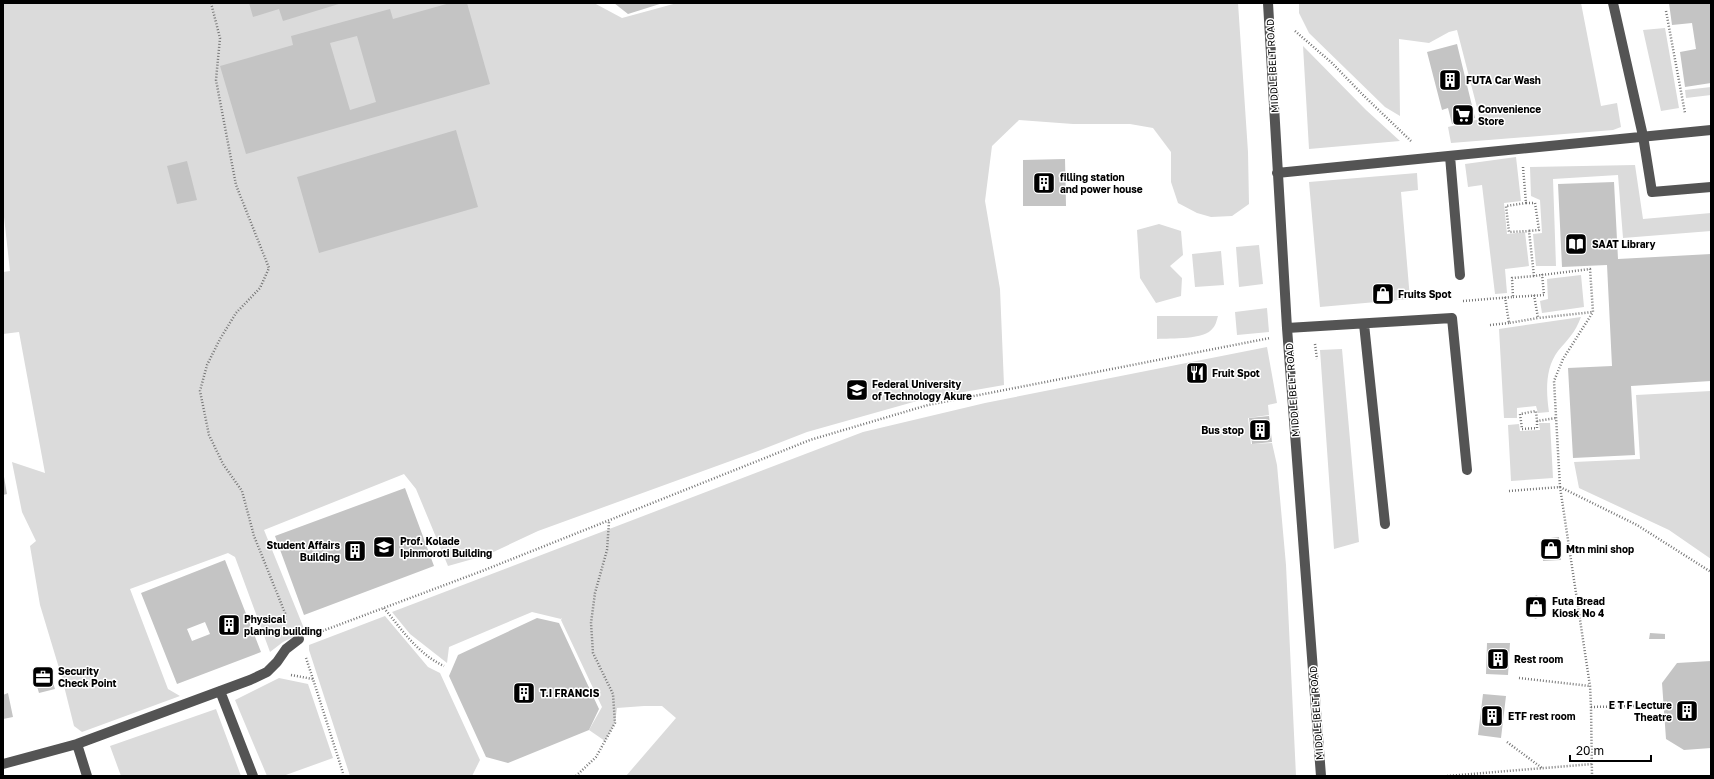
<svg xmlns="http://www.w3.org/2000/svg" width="1714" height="779" font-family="'Golos Text',sans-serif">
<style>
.green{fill:#dbdbdb}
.building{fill:#c4c4c4;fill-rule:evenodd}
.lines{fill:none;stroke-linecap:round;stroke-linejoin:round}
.path{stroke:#767676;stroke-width:2.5;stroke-dasharray:1 2;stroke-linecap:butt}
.minor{stroke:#545454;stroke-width:10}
.labels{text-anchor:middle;stroke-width:3;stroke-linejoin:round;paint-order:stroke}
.street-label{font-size:10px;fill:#000;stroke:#fff}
.poi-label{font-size:10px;font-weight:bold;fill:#000;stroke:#fff;text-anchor:start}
</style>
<rect width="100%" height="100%" fill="#fff"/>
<!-- green -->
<path class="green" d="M3,3H594L622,18L677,3H1238L1248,152L1249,204L1232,216L1211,217L1197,213L1178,203L1171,182V152L1153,128L1130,124H1073L1019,120L992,146L985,201L1000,289L1004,385L924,399L807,432L758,451L538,531L487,555L448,566L416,489L404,474L264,530L305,631L283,642L270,652L235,557L228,553L130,589L168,689L180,696L82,732L74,726L62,678L40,605L30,546L36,541L22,512L12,462L45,473L19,332L3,334V272L10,271L3,208Z
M1299,3H1581L1601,106L1617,103L1621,127L1613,130L1451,143L1448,127L1480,119L1457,30L1449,32L1429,43L1399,39L1400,116L1385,107L1309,33L1299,13Z
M1665,28L1679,108L1661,111L1643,30Z
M1303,46L1366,110L1400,141L1309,149Z
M1711,87V95L1686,98L1685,90Z
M1516,157L1521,201L1504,203L1507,234L1525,232L1529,266L1505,269L1507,293L1495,294L1482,185L1468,187L1465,164Z
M1635,165L1643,219L1711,213V231L1623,238L1618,175L1553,179L1556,266H1536L1533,234L1542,233L1540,200L1531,196L1530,167Z
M1417,173L1418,190L1401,192L1410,299L1320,307L1309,182Z
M1159,224L1181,231L1183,255L1170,266L1182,278L1181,296L1156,303L1140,278L1137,230Z
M1259,245L1263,284L1239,287L1236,247Z
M1221,251L1224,285L1195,287L1192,254Z
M1581,275L1584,307L1542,313L1540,301L1548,299L1547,279Z
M1267,308L1269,332L1237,335L1235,312Z
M1157,316H1218C1217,319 1216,325 1213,328C1205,340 1171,338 1157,339Z
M1581,317C1575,333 1568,339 1558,351C1545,368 1546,392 1549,412L1538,413L1536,406L1517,408V418H1504L1499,329Z
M1267,347L1277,403L1268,405L1269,415L1248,418L1251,444L1272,443L1277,465L1286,565L1296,776H626L676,718L662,706H644L617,708L615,723L605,741L589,730L602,707L561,620L562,618L561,619L532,612L449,647L447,663L410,634L392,612L863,432L985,403Z
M1342,349L1359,542L1334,549L1320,350Z
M1711,391V559L1669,530L1579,488L1574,462L1640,459L1636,395Z
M1539,423H1550L1553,478L1511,481L1508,425L1519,424L1520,431L1540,430Z
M385,616L428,667L440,673L480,760L472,776H350L309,650V645Z
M279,678L308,684L333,758L283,776H267L235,700Z
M216,709L241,776H121L110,746Z"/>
<!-- building -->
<path class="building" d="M249,3H342L283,21L279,9L253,17Z
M450,3H467L490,84L246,154L220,66L293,45L291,36L390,9L393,19ZM357,36L376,102L350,110L330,43Z
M614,3H663L628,14Z
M1669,3H1711V83L1685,87L1680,52L1696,49L1692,23L1672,25Z
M1457,44L1475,118L1452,124L1448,108L1442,110L1427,52Z
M456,130L478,207L319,253L297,177Z
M1065,159L1066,206H1023V160Z
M187,161L197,200L177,204L167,166Z
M1614,182L1618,259L1711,254V381L1631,386L1635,455L1573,458L1568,368L1612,366L1607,265L1562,267L1558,184Z
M1269,416L1272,442L1252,444L1249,418Z
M3,471L7,494L3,495Z
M405,488L434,566L304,615L275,536Z
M1559,537L1561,560L1543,561L1542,539Z
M225,560L261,652L177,684L141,593ZM205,622L210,634L192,641L187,629Z
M1537,595L1545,615L1535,619L1527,599Z
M537,618L559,623L599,709L589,730L508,763L486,757L449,676L458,655Z
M1650,633L1665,634V639H1649Z
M1487,643H1510L1508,675L1486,674Z
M1711,661V748L1684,750L1666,739L1662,683L1677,663Z
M48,666L55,689L39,693L32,670Z
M8,693L13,717L3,719V695Z
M1483,694L1506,696L1501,738L1478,735Z"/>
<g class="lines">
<!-- path -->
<path class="path" d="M211,3L220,38L216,80L236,185L269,268L260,288L236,313L220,339L207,365L200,391L209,435L223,464L242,491L254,536L285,613V625
M1666,11L1685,113
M1295,31L1332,63L1363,95L1411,141
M1523,167L1526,203L1506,206L1509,232L1529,231L1534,276L1590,269L1593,312L1538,318
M1526,203H1535L1539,230L1529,231
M1505,297L1509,323L1538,318L1534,295
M1513,297L1544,295L1542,274
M1463,301L1513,297L1512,278L1534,276
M1490,325L1509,323
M1315,344L1317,359
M1537,421V428L1522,429L1520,414L1536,411L1537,421L1556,418
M1560,487L1590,686L1591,707L1592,776
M1560,487L1637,525L1711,572
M1509,491L1560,487L1554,381L1563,359L1593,312
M384,608C402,630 418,654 444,666
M317,633L482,571L810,440L928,405L1270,338
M306,658L313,679
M291,675L313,679L343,773
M1519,678L1590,686
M1591,707L1636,706
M1507,742L1542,768
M576,776L596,757L615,723L613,694L593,653L591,623L595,593L607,550L609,522
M1447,776L1593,764"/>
<!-- minor -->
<path class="minor" d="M1268,3L1287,328L1321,776
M1613,3L1643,136L1652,192L1711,187
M1450,156L1460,275
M1277,173L1711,130
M1364,324L1385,524
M1287,328L1452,318L1467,470
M220,691L253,776
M77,744L87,776
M3,764L77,744L250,680L267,672L277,662L286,649L299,639"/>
</g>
<!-- icons -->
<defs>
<g id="building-square" transform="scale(1.15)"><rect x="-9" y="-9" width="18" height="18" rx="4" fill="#000" stroke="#fff"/><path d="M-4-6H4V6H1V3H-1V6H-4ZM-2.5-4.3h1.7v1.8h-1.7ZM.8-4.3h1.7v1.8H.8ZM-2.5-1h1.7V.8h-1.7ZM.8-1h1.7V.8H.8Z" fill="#fff"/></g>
<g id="supermarket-square" transform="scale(1.15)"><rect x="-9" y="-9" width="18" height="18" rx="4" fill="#000" stroke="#fff"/><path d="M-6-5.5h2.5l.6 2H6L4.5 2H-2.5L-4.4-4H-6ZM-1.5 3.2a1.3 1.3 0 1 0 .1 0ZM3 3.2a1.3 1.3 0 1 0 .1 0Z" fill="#fff"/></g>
<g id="library-square" transform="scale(1.15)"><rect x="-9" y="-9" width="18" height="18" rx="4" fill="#000" stroke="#fff"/><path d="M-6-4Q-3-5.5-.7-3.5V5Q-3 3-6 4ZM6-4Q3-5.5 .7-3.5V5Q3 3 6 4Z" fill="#fff"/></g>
<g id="shop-square" transform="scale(1.15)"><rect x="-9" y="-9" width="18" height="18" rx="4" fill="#000" stroke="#fff"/><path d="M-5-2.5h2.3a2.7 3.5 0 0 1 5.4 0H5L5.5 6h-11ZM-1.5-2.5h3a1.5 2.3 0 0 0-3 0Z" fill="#fff"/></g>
<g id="restaurant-square" transform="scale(1.15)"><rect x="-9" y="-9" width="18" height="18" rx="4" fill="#000" stroke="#fff"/><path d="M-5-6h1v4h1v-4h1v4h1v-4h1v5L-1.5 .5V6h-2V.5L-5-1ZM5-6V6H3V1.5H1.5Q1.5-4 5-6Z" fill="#fff"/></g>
<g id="university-square" transform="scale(1.15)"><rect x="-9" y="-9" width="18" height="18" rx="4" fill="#000" stroke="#fff"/><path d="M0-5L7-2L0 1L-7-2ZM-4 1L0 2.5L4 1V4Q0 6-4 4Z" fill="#fff"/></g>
<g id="school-square" transform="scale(1.15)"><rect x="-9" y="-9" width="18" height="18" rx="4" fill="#000" stroke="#fff"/><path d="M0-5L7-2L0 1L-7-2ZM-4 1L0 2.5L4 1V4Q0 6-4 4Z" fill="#fff"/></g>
<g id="office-square" transform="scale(1.15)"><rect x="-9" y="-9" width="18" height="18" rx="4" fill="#000" stroke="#fff"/><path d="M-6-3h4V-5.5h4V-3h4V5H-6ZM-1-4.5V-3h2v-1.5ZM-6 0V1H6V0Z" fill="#fff"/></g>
</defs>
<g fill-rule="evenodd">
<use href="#building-square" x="1450" y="80"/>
<use href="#supermarket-square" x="1463" y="115"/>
<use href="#building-square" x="1044" y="183"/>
<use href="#library-square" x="1576" y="244"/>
<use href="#shop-square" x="1383" y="294"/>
<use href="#restaurant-square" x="1197" y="373"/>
<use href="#university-square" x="857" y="390"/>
<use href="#building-square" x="1260" y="430"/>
<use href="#school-square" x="384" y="547"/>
<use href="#shop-square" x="1551" y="549"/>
<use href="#building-square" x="355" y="551"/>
<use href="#shop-square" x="1536" y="607"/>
<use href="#building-square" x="229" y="625"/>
<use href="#building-square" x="1498" y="659"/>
<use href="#office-square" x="43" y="677"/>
<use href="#building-square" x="524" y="693"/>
<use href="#building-square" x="1687" y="711"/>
<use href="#building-square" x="1492" y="716"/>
</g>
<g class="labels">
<!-- street labels -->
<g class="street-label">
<text transform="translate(1272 66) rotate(-93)" y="4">MIDDLE BELT ROAD</text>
<text transform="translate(1292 390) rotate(-94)" y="4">MIDDLE BELT ROAD</text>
<text transform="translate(1316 713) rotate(-94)" y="4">MIDDLE BELT ROAD</text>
</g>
<!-- poi labels -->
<g class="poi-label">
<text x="1466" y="84">FUTA Car Wash</text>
<text x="1478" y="113">Convenience<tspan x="1478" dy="12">Store</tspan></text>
<text x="1060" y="181">filling station<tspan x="1060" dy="12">and power house</tspan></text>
<text x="1592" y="248">SAAT Library</text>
<text x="1398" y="298">Fruits Spot</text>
<text x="1212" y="377">Fruit Spot</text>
<text x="872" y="388">Federal University<tspan x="872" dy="12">of Technology Akure</tspan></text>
<text x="1244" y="434" text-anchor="end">Bus stop</text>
<text x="400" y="545">Prof. Kolade<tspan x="400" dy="12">Ipinmoroti Building</tspan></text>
<text x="340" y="549" text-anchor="end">Student Affairs<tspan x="340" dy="12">Building</tspan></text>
<text x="1566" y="553">Mtn mini shop</text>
<text x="1552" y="605">Futa Bread<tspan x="1552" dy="12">Kiosk No 4</tspan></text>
<text x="244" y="623">Physical<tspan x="244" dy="12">planing building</tspan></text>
<text x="1514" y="663">Rest room</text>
<text x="58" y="675">Security<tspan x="58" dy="12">Check Point</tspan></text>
<text x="540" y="697">T.I FRANCIS</text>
<text x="1672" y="709" text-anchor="end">E T F Lecture<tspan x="1672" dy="12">Theatre</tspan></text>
<text x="1508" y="720">ETF rest room</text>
</g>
</g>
<!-- border -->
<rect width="1714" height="779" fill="none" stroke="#000000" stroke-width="8"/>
<!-- scale -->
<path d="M1570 755v6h81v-6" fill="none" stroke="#000000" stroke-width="2"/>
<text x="1576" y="755" font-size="12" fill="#000000" stroke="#ffffff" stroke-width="3" paint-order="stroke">20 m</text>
</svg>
